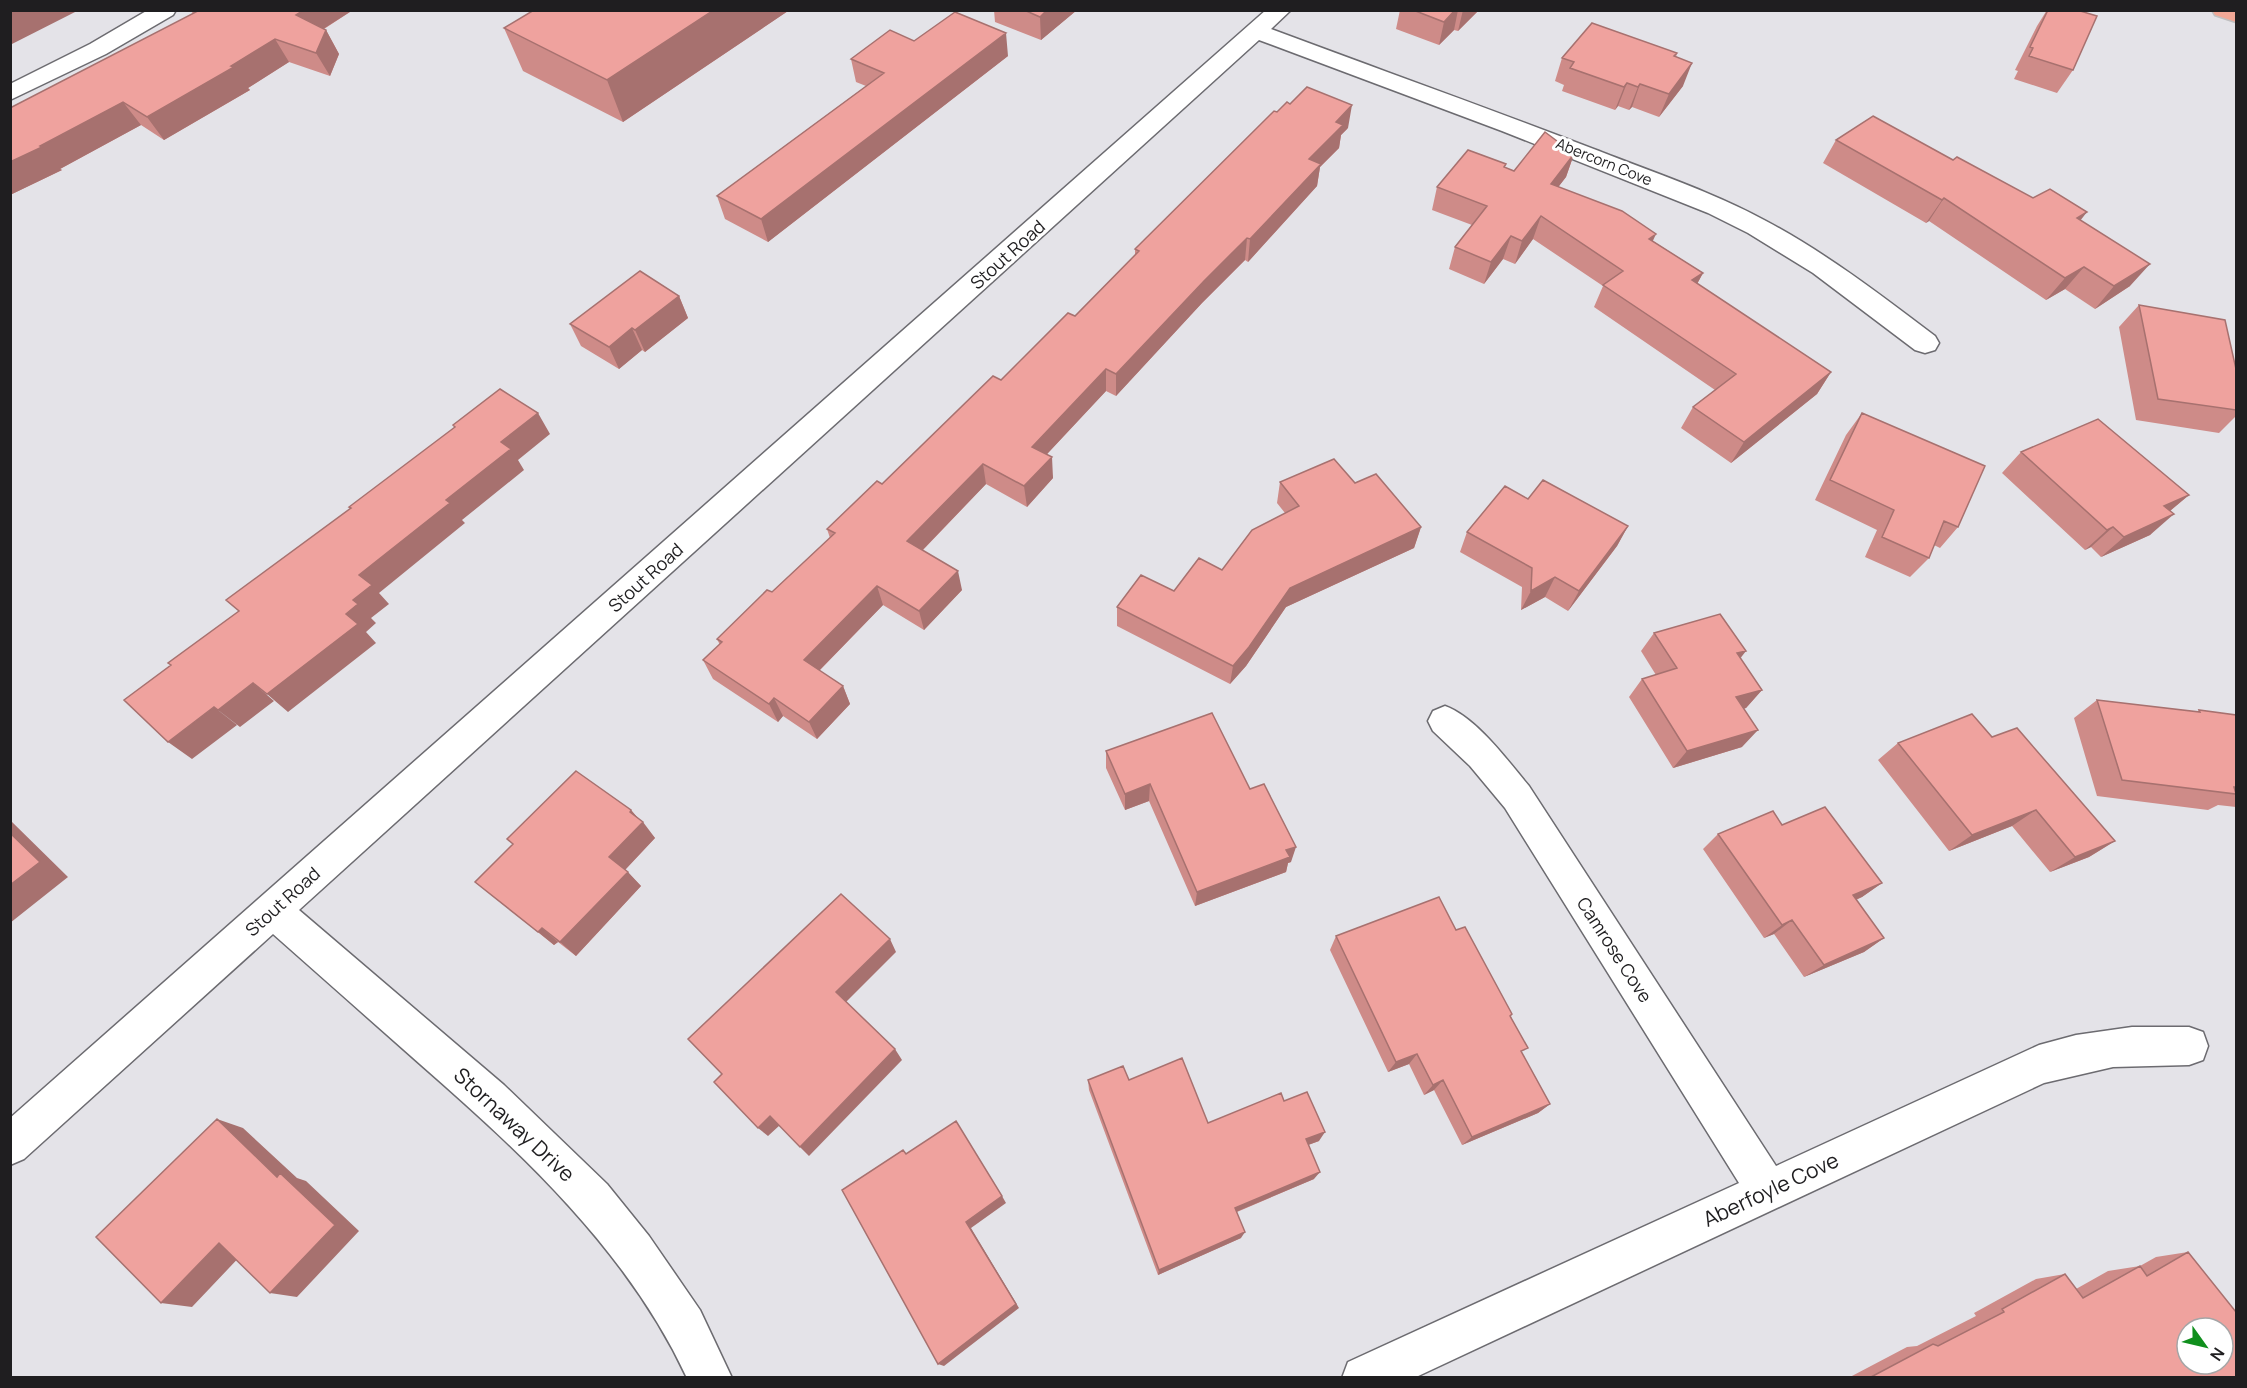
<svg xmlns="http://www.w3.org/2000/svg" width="2247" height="1388" font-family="Manrope,sans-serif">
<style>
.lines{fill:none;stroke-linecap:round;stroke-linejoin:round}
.minor-casing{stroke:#6c6b70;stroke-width:3}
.major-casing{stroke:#c0c0c1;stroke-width:3}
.minor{fill:#fff;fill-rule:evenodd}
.major{fill:#f1a796;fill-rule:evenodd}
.wall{fill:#ce8b88}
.shaded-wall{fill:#a7716f}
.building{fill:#efa29e;stroke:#a7716f;stroke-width:1.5;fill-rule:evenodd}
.labels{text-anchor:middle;stroke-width:6;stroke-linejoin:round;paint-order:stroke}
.far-street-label{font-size:15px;fill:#1f1e20;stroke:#fff}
.street-label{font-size:18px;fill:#1f1e20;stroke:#fff}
.near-street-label{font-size:21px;fill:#1f1e20;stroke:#fff}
</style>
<rect width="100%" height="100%" fill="#e4e3e8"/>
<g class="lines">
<!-- minor casing -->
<g class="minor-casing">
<path id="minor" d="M148,10H176L173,15L106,54L10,100V84L90,44Z
M1266,10H1291L1271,29C1381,70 1490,109 1599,151C1655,173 1713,192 1766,221C1826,253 1881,295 1935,336L1939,343L1935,350L1925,353L1915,350L1813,273L1748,233L1708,213L1502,131L1259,40L299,910L504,1085L607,1184L649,1236L700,1310L732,1378H687C628,1251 523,1154 420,1064C371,1021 322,977 273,934L24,1159L10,1165V1118Z
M1445,706C1477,718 1507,760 1529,786L1776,1166L2039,1045L2076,1035L2132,1027H2189L2203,1032L2208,1046L2203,1060L2189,1065L2113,1067L2044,1083L1414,1378H1342L1348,1362L1739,1183L1505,808L1470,766L1433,731L1428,721L1433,711Z"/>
</g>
<!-- major casing -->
<g class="major-casing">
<path id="major" d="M2212,10H2236V22L2215,15Z"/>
</g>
<!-- minor -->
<use href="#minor" class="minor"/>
<!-- major -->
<use href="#major" class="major"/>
</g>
<!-- wall -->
<path class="wall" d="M191,10H353L324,29L326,30L339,54L330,76L289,62L248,88L250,90L164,140L141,125L60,169L62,170L10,195L193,14Z
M994,10H1077L1041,40L995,22Z
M1400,10H1479L1458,31L1454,30L1439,45L1396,29Z
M2047,10H2077L2073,70L2057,93L2014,79L2018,71L2015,70L2037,26Z
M788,11L623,122L523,71L504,28Z
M914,41L1008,56L768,242L725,219L717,196L866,86L856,82L851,59Z
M1677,53L1676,57L1683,86L1659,117L1632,107L1629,110L1618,106L1615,110L1562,91L1564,85L1555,81L1562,58Z
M1348,128L1341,135L1339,148L1320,167L1317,186L1248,262L1245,260L1202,303L1116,396L1106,391L1047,454L1053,478L1027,507L986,484L923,550L962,590L924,630L883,605L819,671L843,686L850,704L817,739L783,716L778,722L713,679L703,660L720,645L717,639L772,592L830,538L827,529L882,484L1075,316L1135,255V249Z
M1836,140L2033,198L2081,220L2130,286L2095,309L2065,289L2046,300L1929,221L1926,223L1823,163Z
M1574,154L1566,177L1558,187L1653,241L1703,273L1697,284L1831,372L1817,394L1731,463L1681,428L1693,407L1715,390L1594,307L1603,286L1533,239L1515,264L1503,259L1484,284L1449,269L1455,247L1472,225L1432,210L1437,187L1506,164L1505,167L1514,171Z
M679,296L688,318L645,352L642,350L619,369L581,346L570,324Z
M2139,305L2236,369V416L2219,433L2136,420L2119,327Z
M1862,413L1958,527L1940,548L1934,545L1929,558L1910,577L1865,557L1877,530L1815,500L1846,435Z
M2021,452L2189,495L2170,511L2150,535L2101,557L2091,547L2085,550L2002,473Z
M1280,482L1355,483L1421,527L1414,548L1286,607L1246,666L1230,684L1117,626V607L1174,591L1222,570L1285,513L1277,503Z
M1528,499L1628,526L1617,546L1568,611L1545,597L1521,610L1522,587L1460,552L1467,532Z
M1654,633L1740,658L1762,690L1746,708L1743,709L1742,747L1673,768L1629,697L1642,679L1656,675L1641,651Z
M2097,700L2197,712L2199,710L2236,715V807L2218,805L2208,810L2097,796L2074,718Z
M1992,737L2115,841L2089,857L2050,872L2012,826L1949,851L1878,760L1898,743Z
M1106,751L1250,789L1291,862L1288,863L1286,872L1195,906L1149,801L1125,810L1106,768Z
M631,810L655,838L625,870L641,886L576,956L558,942L554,945L475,882L513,844L507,839Z
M1718,834L1882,883L1862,897L1856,900L1884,938L1864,952L1804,977L1774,934L1764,938L1703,849Z
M1456,930L1511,1016L1522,1053L1550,1104L1538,1113L1462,1145L1434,1090L1424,1095L1409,1064L1388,1072L1330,950L1336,936Z
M1088,1080H1129L1208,1123L1284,1101L1319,1141L1308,1145L1314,1179L1237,1212L1241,1238L1158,1275L1089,1090Z
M2188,1252L2236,1377H1850L1907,1347L1917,1346L1976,1316L1974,1313L2036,1279L2065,1274L2076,1289L2108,1271L2140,1266L2156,1257Z"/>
<!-- shaded-wall -->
<path class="shaded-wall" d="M16,10H79L10,45V13Z
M304,10H353L309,38L296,15Z
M714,10L788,11L623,122L607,80Z
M1047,10H1077L1041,40L1040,17Z
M1455,10H1458L1454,30L1439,45L1444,22Z
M1463,10H1479L1458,31Z
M326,30L339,54L330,76L316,53Z
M1006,33L1008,56L768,242L761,219Z
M275,39L289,62L248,88L250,90L164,140L147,117Z
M1692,63L1683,86L1659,117L1669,94Z
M1627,83L1618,106L1615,110L1624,87Z
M1640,84L1632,107L1629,110L1638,87Z
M123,102L141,125L60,169L62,170L10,195V162Z
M1352,105L1348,128L1341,135L1339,148L1320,167L1317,186L1248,262L1250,239L1336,122Z
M1574,154L1566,177L1543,207L1551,184Z
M1944,198L1929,221L1926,223L1942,200Z
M2087,212L2069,235L2077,218Z
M1541,216L1533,239L1515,264L1522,241Z
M1656,234L1646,256L1649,239Z
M1511,236L1503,259L1484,284L1491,262Z
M1247,238L1245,260L1202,303L1116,396V374L1204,281Z
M2150,264L2130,286L2095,309L2114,286Z
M2084,267L2065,289L2046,300L2065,278Z
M1703,273L1691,295L1692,280Z
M679,296L688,318L645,352L635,330Z
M632,328L642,350L619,369L609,347Z
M1106,369V391L1034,468L1032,447Z
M1831,372L1817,394L1731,463L1744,442Z
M538,413L550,434L518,460L524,470L462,520L465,523L379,593L389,604L371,618L376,623L366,632L376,643L288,712L267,694L346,614L353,600L359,575L446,500L501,442Z
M1052,457L1053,478L1027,507L1024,486Z
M983,464L986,484L912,561L907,541Z
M2189,495L2165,515L2164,506Z
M2174,514L2150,535L2101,557L2124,537Z
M1628,526L1617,546L1568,611L1579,591Z
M1421,527L1414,548L1286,607L1246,666L1230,684L1233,666L1290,588Z
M2113,527L2091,547L2085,550L2107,530Z
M958,571L962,590L924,630L919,611Z
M1555,577L1545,597L1521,610L1531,591Z
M877,586L883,605L811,679L804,660Z
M1746,651L1732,669L1737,653Z
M253,683L274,701L240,727L218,710Z
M843,686L850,704L817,739L809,722Z
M1762,690L1746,708L1721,715L1736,697Z
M774,698L783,716L778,722L769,704Z
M214,707L237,725L192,759L168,742Z
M1758,730L1742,747L1673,768L1687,751Z
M1150,784L1149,801L1125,810V794Z
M631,810L642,823L643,822L655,838L623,872L609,857L630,812Z
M2036,810L2012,826L1949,851L1972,835Z
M10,820L68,877L10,923Z
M2115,841L2089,857L2050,872L2075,857Z
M1296,847L1291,862L1288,863L1286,872L1195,906L1197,892L1286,850Z
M628,872L641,886L576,956L560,942Z
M1882,883L1862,897L1833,909L1853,895Z
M1792,920L1774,934L1764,938L1782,925Z
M542,928L558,942L554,945L538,932Z
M1884,938L1864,952L1804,977L1824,965Z
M890,939L896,952L844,1004L836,992Z
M895,1049L902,1060L809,1156L800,1147Z
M1417,1054L1409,1064L1388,1072L1396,1062Z
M1443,1080L1434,1090L1424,1095L1433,1085Z
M1550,1104L1538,1113L1462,1145L1472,1137Z
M770,1116L780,1125L768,1136L758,1128Z
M217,1119L243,1128L297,1178L306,1181L359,1231L297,1297L270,1293L277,1177Z
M1325,1132L1319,1141L1300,1148L1306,1139Z
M1320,1172L1314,1179L1231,1214L1235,1208Z
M1002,1196L1006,1203L971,1228L1019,1308L944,1366L938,1364L966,1222Z
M1245,1232L1241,1238L1158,1275L1159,1270Z
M219,1243L247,1249L192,1307L161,1303Z"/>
<!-- building -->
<path class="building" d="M193,10H304L296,15L326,30L316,53L275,39L231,66L234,67L147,117L123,102L40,146L42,147L10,162V108L196,12Z
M534,10H714L607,80L504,28Z
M1024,10H1047L1040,17Z
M1413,10H1455L1444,22Z
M2048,10H2077L2097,16L2073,70L2029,56L2033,48L2030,47Z
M955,12L1006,33L761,219L717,196L884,73L851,59L890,30L914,41Z
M1592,23L1677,53L1674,56L1692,63L1669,94L1640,84L1638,87L1627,83L1624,87L1570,68L1574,62L1562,58Z
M1307,87L1352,105L1336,122L1343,125L1309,159L1321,164L1250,239L1247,238L1204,281L1116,374L1106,369L1032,447L1052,457L1024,486L983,464L907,541L958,571L919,611L877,586L804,660L843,686L809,722L774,698L769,704L703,660L722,642L717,639L767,590L772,592L835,533L827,529L877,481L882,484L993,376L1001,380L1068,313L1075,316L1139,251L1135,249L1274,111L1277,112L1287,102L1290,104Z
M1873,116L1953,160L1957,157L2033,198L2050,189L2087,212L2077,218L2150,264L2114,286L2084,267L2065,278L1944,198L1942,200L1836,140Z
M1545,132L1574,154L1551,184L1622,211L1656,234L1649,239L1703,273L1692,280L1831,372L1744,442L1693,407L1736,374L1603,285L1623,271L1541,216L1522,241L1511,236L1491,262L1455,247L1487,206L1437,187L1468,150L1506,164L1504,167L1514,171Z
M640,271L679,296L635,330L632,328L609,347L570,324Z
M2139,305L2225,320L2236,369V410L2158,399Z
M500,389L538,413L501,442L511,449L446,500L450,503L359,575L372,585L353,600L358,604L346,614L358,624L267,694L253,683L218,710L214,707L168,742L124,700L171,665L168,663L239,611L226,600L351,508L349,507L455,427L453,425Z
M1862,413L1985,466L1958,527L1944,521L1929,558L1882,537L1894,510L1830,480Z
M2098,419L2189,495L2164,506L2174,514L2124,537L2113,527L2107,530L2021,452Z
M1334,459L1355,483L1376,474L1421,527L1290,588L1249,647L1233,666L1117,607L1141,575L1174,591L1199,558L1222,570L1252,530L1299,506L1280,482Z
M1543,480L1628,526L1579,591L1555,577L1531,591L1532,568L1467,532L1505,486L1528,499Z
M1720,614L1746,651L1737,653L1762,690L1736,697L1758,730L1687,751L1642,679L1677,668L1654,633Z
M2097,700L2200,712L2199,710L2236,715V787H2234L2236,794L2122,780Z
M1212,713L1250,789L1264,784L1296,847L1286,850L1290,857L1197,892L1150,784L1125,794L1106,751Z
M1972,714L1992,737L2017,728L2115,841L2075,857L2036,810L1972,835L1898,743Z
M576,771L631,810L630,812L643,822L609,857L628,872L560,942L542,928L538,932L475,882L513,844L507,839Z
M1825,807L1882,883L1853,895L1884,938L1824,965L1792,920L1782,925L1718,834L1773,811L1782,825Z
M10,833L40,862L10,885Z
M841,894L890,939L836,992L895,1049L800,1147L770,1116L758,1128L714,1082L722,1074L688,1039Z
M1439,897L1456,930L1465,927L1512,1014L1510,1016L1528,1048L1521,1051L1550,1104L1472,1137L1443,1080L1433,1085L1417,1054L1396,1062L1336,936Z
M1182,1058L1208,1123L1281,1093L1284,1101L1307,1092L1325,1132L1306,1139L1320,1172L1235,1208L1245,1232L1159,1270L1088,1080L1123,1066L1129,1080Z
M217,1119L277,1177L280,1173L335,1225L270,1293L219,1243L161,1303L96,1237Z
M956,1121L1002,1196L966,1222L1016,1304L938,1364L842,1190L903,1150L906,1154Z
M2188,1252L2236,1312V1377H1871L1933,1344L1938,1346L2004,1312L2002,1309L2065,1274L2083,1298L2140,1266L2147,1276ZM2187,1328H2223V1364H2187Z"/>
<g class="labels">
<!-- far-street labels -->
<g class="far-street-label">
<text transform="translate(1604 162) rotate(22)" y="5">Abercorn Cove</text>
</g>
<!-- street labels -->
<g class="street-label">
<text transform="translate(1008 255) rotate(-42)" y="6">Stout Road</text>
<text transform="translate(646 578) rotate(-42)" y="6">Stout Road</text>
<text transform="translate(283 902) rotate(-42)" y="6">Stout Road</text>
<text transform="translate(1614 950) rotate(57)" y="6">Camrose Cove</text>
</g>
<!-- near-street labels -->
<g class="near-street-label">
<text transform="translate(514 1125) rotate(43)" y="7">Stornaway Drive</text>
<text transform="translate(1771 1190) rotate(-25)" y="7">Aberfoyle Cove</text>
</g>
</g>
<!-- border -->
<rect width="2247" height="1388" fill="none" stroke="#1f1e20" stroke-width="24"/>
<!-- north arrow -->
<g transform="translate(2205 1346) rotate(124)"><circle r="28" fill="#ffffff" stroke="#a5a5a6" stroke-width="1.5"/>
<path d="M0-4.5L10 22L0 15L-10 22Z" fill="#108f1d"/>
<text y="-9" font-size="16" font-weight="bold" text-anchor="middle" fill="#1f1e20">N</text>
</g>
</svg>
